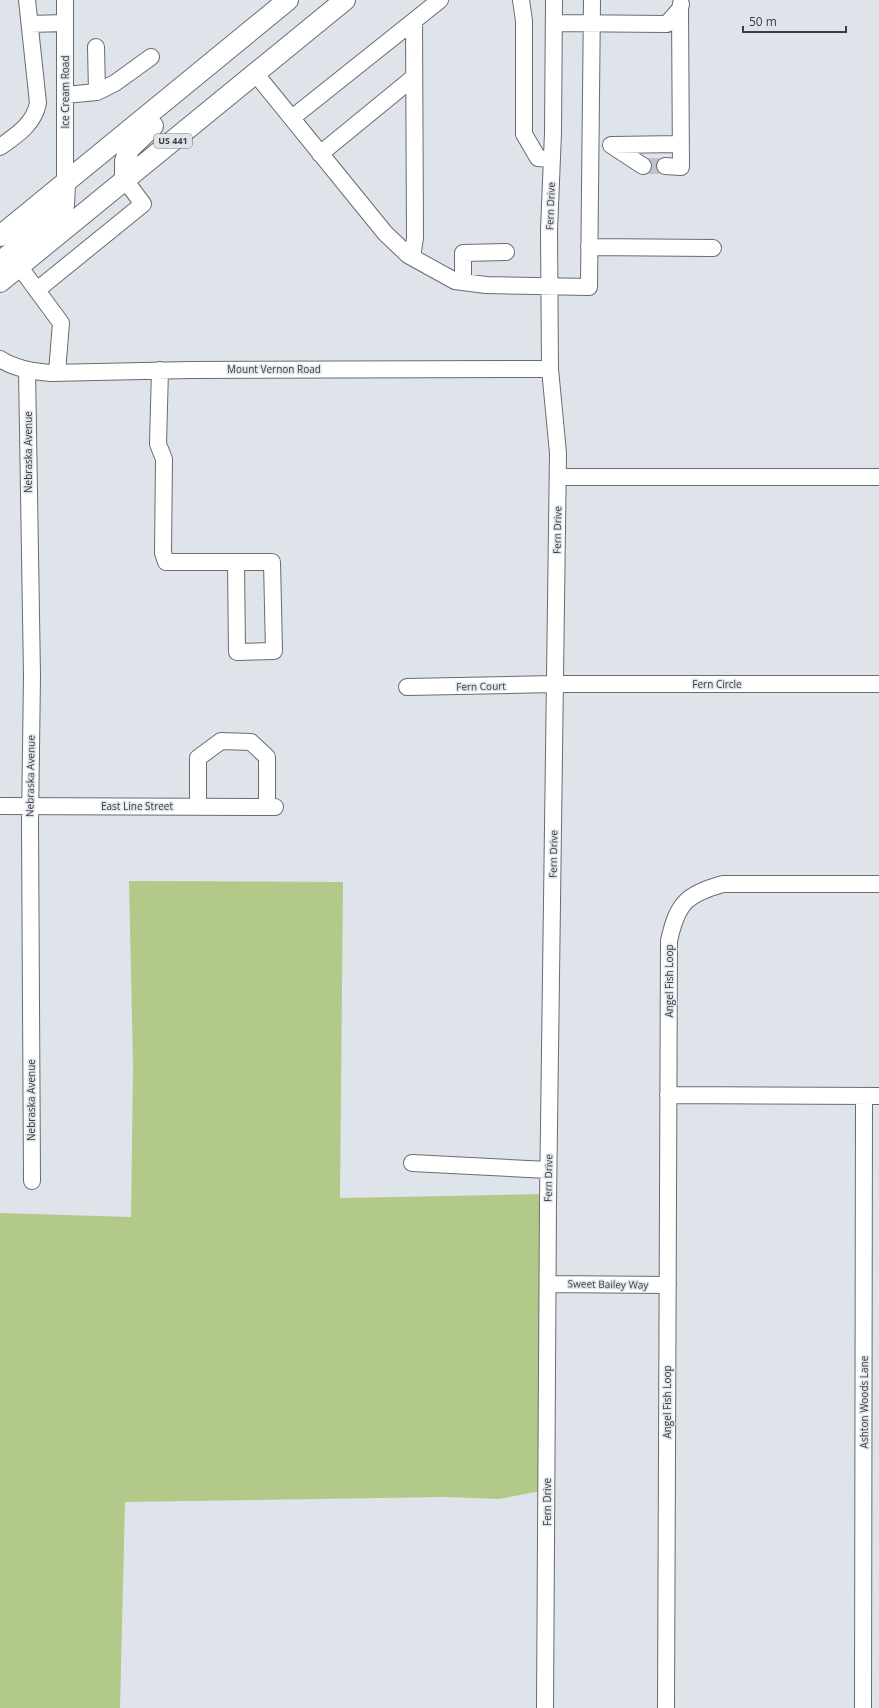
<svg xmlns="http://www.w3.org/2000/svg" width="879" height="1708" font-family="'Open Sans',sans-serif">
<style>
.green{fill:#b2c989}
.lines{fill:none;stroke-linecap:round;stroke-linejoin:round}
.minor-tunnel{stroke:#bec3c9;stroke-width:16;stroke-dasharray:16 8;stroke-linecap:butt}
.minor-casing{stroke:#686c72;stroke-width:18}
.major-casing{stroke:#686c72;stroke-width:22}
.minor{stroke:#fff;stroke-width:16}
.major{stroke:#fff;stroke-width:20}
.labels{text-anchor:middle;stroke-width:3;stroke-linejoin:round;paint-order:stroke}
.shield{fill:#dfe4eb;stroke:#6c6f73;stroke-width:1}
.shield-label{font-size:9px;font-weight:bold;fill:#3b3d40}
.street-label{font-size:10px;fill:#3b3d40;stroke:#dfe4eb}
</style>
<rect width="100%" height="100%" fill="#dfe4eb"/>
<!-- green -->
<path class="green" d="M129,881L343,882L340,1198L544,1194L546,1490L499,1499L444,1497L125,1502L120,1708H0V1213L131,1217L133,1065Z"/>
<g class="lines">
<!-- minor-tunnel -->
<path class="minor-tunnel" d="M643,166H665"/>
<!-- minor casing -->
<g class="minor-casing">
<path id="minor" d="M65,0V183
M521,0L524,21V134L538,158L552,159
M554,23L667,24L680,9L681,4
M30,24L65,23
M96,47L97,92
M255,73L385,233L408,255L455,281L486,285L589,287L592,0
M65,95L97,92L115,83L151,57
M292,118L440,0
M611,145L643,166
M612,145L680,144
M0,147C17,135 34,124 38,103L27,0
M320,154L414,77
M665,166L681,167L680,9
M589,247L713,248
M412,257L415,238L414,21
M19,266L61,323L57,372
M463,282V253L506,252
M37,290L143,204L125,180
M0,359C15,369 33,371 50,373L190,370L550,369
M27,370L32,676L30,823L32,1181
M160,370L158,444L164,459L163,553L166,562H272L274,651L237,652L236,562
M558,477H879
M407,687L554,684H879
M0,806L275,807
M198,807V758L221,741L251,742L267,757V807
M668,1095L879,1096
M412,1163L548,1170
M548,1284L668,1285
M545,1708L548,1201L558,453L550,369L549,230L553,133L554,0
M666,1708L669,941C677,904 686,894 723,884H879
M863,1708L864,1096"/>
</g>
<!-- major casing -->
<g class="major-casing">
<path id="major" d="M125,180V161L129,149L153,126
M0,236L288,0
M0,262L55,216L64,205L65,183
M0,282L345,0"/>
</g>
<!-- minor -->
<use href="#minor" class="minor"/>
<!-- major -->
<use href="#major" class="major"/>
</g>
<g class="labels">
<!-- shield labels -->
<rect class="shield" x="154" y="134" width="38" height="14" rx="3"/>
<g class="shield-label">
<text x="173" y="144">US 441</text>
</g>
<!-- street labels -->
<g class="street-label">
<text transform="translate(65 92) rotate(-90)" y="4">Ice Cream Road</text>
<text transform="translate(550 206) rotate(-88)" y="4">Fern Drive</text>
<text x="274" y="373">Mount Vernon Road</text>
<text transform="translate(28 452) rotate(-90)" y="4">Nebraska Avenue</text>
<text transform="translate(557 530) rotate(-89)" y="4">Fern Drive</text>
<text x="717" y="688">Fern Circle</text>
<text transform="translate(481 686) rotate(-1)" y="4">Fern Court</text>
<text transform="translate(30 776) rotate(-89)" y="4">Nebraska Avenue</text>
<text x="137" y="810">East Line Street</text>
<text transform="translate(553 854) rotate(-89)" y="4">Fern Drive</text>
<text transform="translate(669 981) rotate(-90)" y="4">Angel Fish Loop</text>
<text transform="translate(31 1100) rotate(-90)" y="4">Nebraska Avenue</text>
<text transform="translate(548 1178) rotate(-89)" y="4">Fern Drive</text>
<text transform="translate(608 1284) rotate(1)" y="4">Sweet Bailey Way</text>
<text transform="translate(667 1402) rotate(-90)" y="4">Angel Fish Loop</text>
<text transform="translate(864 1402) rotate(-90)" y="4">Ashton Woods Lane</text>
<text transform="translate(547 1502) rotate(-90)" y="4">Fern Drive</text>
</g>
</g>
<!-- scale -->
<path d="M743 26v6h103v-6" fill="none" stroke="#3b3d40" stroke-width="2"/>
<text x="749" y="26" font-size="12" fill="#3b3d40" stroke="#dfe4eb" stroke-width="3" paint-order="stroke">50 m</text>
</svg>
